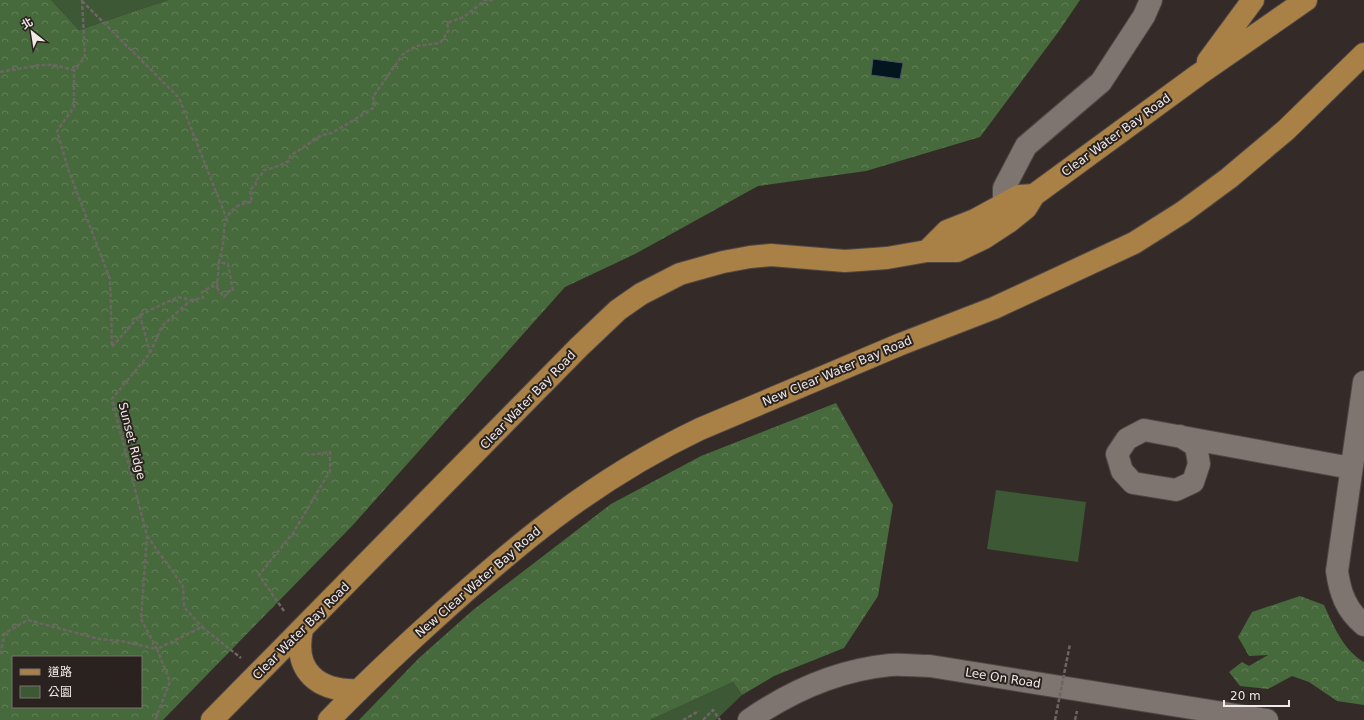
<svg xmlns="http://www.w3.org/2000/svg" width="1364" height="720" font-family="'DejaVu Sans','Noto Sans TC',sans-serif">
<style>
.green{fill:#3c5834}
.forest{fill:url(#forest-crowns);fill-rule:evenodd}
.water{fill:#03161f;stroke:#4a565b}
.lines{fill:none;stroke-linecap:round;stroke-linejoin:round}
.minor-casing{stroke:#4f4745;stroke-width:24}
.major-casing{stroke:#4f4745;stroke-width:24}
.path{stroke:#6d6563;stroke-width:2.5;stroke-dasharray:4 2;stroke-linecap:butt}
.minor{stroke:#7e7470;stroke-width:22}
.major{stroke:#a98045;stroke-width:22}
.path-bridge{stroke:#6d6563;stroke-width:2.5;stroke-dasharray:4 2;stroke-linecap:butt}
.labels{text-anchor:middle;stroke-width:4;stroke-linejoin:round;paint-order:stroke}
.street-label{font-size:12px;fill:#f0eae8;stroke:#2a221f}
</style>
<defs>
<pattern id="forest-crowns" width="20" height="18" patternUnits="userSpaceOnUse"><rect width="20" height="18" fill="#476a3c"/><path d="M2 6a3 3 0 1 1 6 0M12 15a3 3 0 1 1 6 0" fill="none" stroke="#627f58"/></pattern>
</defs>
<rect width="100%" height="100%" fill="#342b28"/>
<!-- green -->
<path class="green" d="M51,0H168L79,30Z
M996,490L1086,502L1078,562L987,549Z
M733,682L742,695L716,720H650Z"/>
<!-- forest -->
<path class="forest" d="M0,0H51L79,30L168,0H1080L1059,31L980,137L866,171L758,186L635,254L565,287L352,526L163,720H0ZM13,657H141V707H13Z
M836,403L893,505L878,596L844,648L774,676L742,695L733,682L650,720H359L419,658L473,610L611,504L701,456Z
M1300,596L1324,605C1333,625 1344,651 1364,662V705L1337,701L1309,682L1292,676L1268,689L1240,686L1229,672L1242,662L1249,666L1268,655L1249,656L1238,637L1252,612Z"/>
<!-- water -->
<path class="water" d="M873,59L903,63L900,79L871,75Z"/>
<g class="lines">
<!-- minor casing -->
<g class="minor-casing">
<path id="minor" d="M1009,220L1004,204V188L1026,146L1101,82L1144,16L1151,0
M1364,382L1337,571C1340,593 1346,610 1364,625
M1180,436L1196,446L1199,464L1193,482L1176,490L1133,483L1122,471L1117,454L1127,439L1144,430L1351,468
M749,720C791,691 839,670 890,665C903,664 917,666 930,666L1267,720"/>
</g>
<!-- major casing -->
<g class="major-casing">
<path id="major" d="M1208,61L1253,0
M927,251L947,231L975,220L1019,196L1034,195
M302,630C293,671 318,692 359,690
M212,720L579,347L618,310L641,294L680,274L723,262L750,257L771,255L845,261L887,258L927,251H957L984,238L1010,221L1026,208L1034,195L1198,75L1306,0
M329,720C361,687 395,655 429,624C516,545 593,480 700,429L901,344L994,308L1134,243L1183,212L1229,178L1286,130L1364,54"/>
</g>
<!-- path -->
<path class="path" d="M82,0L85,57L74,70V107L57,131L68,169L110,279L112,347L140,315L150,353L112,399L147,536L141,619L157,649L202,627L241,658
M82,1L179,98L226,217
M0,72L40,65H54L74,70
M217,288L219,262
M140,315L178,297L191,300L203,298L202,292L212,286L217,288L224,297L229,291H233L228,264L219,262C221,253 224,242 224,233C224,215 233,204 252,202L250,190L256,184L255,181L260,177L264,170L273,168L289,161L290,156L322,135L332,133L375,107L373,97L403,54L416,46L440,43L449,30L447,23L464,17L485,0H493
M150,353L162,326L191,300
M147,536L183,586L184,607L202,627
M284,611L259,575L293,533L330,471V452L308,455
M0,654L5,633L28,620L99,639L121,641L157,649L170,682L155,720
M683,720L699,711
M703,720L713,710L720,720
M1075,720L1077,711"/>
<!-- minor -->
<use href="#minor" class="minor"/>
<!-- major -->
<use href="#major" class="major"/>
<!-- path-bridge -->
<path class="path-bridge" d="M1055,720L1070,644"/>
</g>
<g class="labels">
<!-- street labels -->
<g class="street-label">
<text transform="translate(1116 135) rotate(-36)" y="4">Clear Water Bay Road</text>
<text transform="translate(837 371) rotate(-23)" y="4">New Clear Water Bay Road</text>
<text transform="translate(528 400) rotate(-46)" y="4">Clear Water Bay Road</text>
<text transform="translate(132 441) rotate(76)" y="4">Sunset Ridge</text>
<text transform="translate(478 582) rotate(-41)" y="4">New Clear Water Bay Road</text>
<text transform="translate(301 631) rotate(-45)" y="4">Clear Water Bay Road</text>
<text transform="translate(1003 678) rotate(9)" y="4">Lee On Road</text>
</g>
</g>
<!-- legend -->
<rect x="12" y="656" width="130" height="52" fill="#2a221f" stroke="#79726f"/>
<rect x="20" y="669" width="20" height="6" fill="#a98045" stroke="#79726f"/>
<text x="48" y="676" font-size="12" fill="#f0eae8">道路</text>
<rect x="20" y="686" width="20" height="12" fill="#3c5834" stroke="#79726f"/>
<text x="48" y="696" font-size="12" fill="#f0eae8">公園</text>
<!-- north arrow -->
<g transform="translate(32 32) rotate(330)" stroke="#2a221f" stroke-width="3" paint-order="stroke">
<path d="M0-3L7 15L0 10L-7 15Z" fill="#f0eae8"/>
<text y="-6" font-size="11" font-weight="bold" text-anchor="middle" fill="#f0eae8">北</text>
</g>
<!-- scale -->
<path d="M1224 700v6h65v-6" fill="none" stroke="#f0eae8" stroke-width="2"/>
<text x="1230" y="700" font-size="12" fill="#f0eae8" stroke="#2a221f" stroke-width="3" paint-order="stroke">20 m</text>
</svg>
